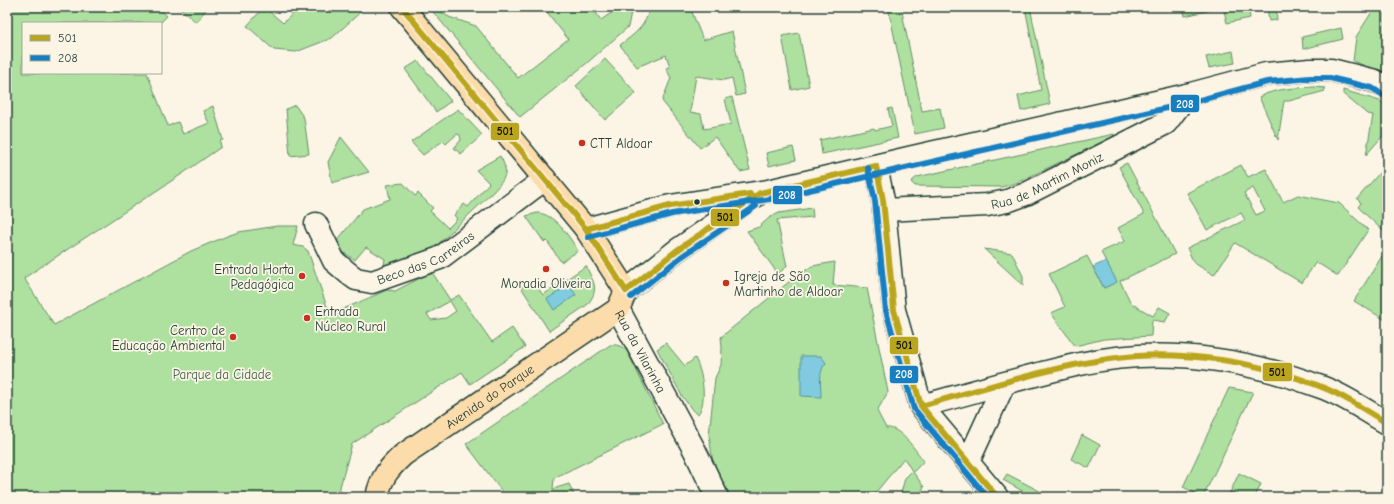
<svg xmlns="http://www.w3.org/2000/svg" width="1394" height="504" font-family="'Comic Neue',sans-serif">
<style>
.green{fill:#aee0a0;stroke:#668e6a;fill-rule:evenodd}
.water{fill:#80cbe0;stroke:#59929b}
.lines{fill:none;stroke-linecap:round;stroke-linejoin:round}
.minor-casing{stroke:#1f3d34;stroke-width:25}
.major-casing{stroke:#1f3d34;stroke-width:25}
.minor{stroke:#fcf5e5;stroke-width:22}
.major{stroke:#fddcac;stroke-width:22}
.bus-1-casing{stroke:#fcf5e5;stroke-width:9}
.bus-2-casing{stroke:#fcf5e5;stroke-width:9}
.bus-1{stroke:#baa51f;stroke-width:6}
.bus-2{stroke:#187ec2;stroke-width:6}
.poi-dot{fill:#c8321e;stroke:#fcf5e5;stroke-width:1.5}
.bus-dot{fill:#1f3d34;stroke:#fcf5e5;stroke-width:1.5}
.labels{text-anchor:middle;stroke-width:3.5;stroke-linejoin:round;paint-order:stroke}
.poi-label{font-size:13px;fill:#1f3d34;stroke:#fcf5e5;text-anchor:start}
.street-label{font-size:13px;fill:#1f3d34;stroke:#fcf5e5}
.park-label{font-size:13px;fill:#3c5e4a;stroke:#fcf5e5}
.line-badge{stroke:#fcf5e5;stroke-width:1.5}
.badge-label{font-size:11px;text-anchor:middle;font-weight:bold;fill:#fff}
.pale-badge-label{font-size:11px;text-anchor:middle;font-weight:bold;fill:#111}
</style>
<rect width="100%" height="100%" fill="#fcf5e5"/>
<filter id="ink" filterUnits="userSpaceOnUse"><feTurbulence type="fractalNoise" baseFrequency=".025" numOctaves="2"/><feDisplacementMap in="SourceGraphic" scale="8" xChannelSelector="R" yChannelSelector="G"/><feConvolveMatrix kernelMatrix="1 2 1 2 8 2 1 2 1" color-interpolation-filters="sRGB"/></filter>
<g filter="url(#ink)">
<!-- green -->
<path class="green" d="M7,7H158L167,16L160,23H23V73H147L168,126L178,122L183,134L209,123L203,111L213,106L223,140L220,141L221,147L185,172L24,278L54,325L191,251L227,236L239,232L277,226H298L293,245L303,247L308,251L326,304L332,314L387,290L395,291L432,272L450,300L459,295L492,342L512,328L525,347L470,384L462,372L352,444L340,487V497H7ZM450,301L456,311L446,318L431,320L427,314Z
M179,7H208L196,22Z
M264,7L283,23L300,7H313L316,11L321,7H366L332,38L296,52L274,50L247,26Z
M429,7H433L449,17L476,26L518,78L568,39L543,7H592L601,20L620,7H632L628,27L587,63L520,117Z
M650,7H690L703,40L732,31L745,94L736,96L732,78L724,80L696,76L690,112L701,114L704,129L731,124L725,99L732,97L750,170L740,172L715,137L700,148L662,101L671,78L666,68L670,67L666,55L637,67L620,45C635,34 646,26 650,7Z
M888,7H901L922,111L940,108L944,128L915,134Z
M1025,7H1030L1050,104L1021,111L1018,96L1041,90Z
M1183,7H1223L1185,16Z
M1223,7H1266L1249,10L1250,18L1227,23Z
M1267,7H1276L1277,20L1269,21Z
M1375,7H1387V75L1353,61L1356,37Z
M1341,28L1343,39L1303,49L1302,37Z
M799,33L809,86L792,90L782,36Z
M1233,51L1235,63L1209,68L1206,57Z
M605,59L636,93L605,120L576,86Z
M418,61L451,101L436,112L405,69Z
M1315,87L1325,88V91L1289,101H1284L1278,140L1259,97C1276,88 1296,88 1315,87Z
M1343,90L1380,101L1387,106V131L1366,155L1373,115L1367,114L1343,94Z
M295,105L304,118L309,154L290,156L286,109Z
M892,108L898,138L822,154L820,140L874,128L875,130L892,126L888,109Z
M458,109L482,135L461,154L454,148L461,140L460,135L457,134L446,144L443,141L423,155L411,142Z
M1114,134L1113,137L1016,183L1002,187L915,186L911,182L917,177Z
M341,137L369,172L332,183L328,162Z
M793,147L796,160L769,166L766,153Z
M500,156C510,173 505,179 493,192L432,250L383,272L385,259L366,247L355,260L340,250L335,243L363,209L390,199L387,185L403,183L415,196L418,193L433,208L430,211L448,228L457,219L454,215L464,204L468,207L489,183L476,170Z
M1127,163L1175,254L1120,281L1131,303L1153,316L1159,307L1170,313L1165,322L1152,320L1151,336L1104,339L1075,346L1051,313L1065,307L1049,274L1087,256L1104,288L1116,282L1101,252L1125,241L1118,228L1144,214L1119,167Z
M1241,165L1248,177L1266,169L1283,202L1298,195L1339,203L1368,230L1338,276L1316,262L1302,283L1235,243L1214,275L1194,263L1187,248L1245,220L1241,213L1207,230L1187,193ZM1253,188L1265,211L1256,215L1244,193Z
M1381,171L1387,177V229L1384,232L1358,207L1361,203L1357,199Z
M812,208L813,217L777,220L787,266L778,274L747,231L759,227L769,218L779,213Z
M537,213C554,213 570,237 578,251L561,262L547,241L544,242L526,216Z
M1387,248V321L1354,301Z
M984,249L1012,253L1023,276V285Z
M835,262L833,285L867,288L888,392L877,411L886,428C900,426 915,450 924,461L913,472L924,487L918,497H900L905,478L912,471L904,458L872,497H730L713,464L709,435L715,378L721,365L722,348L721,337L790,281L812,266Z
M586,266C594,283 600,289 587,305L549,331L521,287L533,281L543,295Z
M666,343L685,366L695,358C702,371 708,401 698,414L693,411L682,396L657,349Z
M610,345C617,344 622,346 627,351L663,424L554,478L553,489L569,484L575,497H506L466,444Z
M1229,388L1253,392L1203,497L1183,487Z
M1082,435L1100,445L1089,468L1071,459Z
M1239,473L1261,484L1255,497H1228Z
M1007,474L1051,497H1033L1003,480Z"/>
<!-- water -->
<path class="water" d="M1106,261L1117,282L1104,288L1093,267Z
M569,285L576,295L554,310L547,299Z
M801,356H821L826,363C818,370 821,387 821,397L801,396Z"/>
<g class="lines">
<!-- minor casing -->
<g class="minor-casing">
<g id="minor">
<path d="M876,166L883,200L894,310L921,406L997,497"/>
<path id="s1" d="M884,210L987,205L1007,201L1026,194L1166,123L1187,95"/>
<path id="s2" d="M316,224L334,261L348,273L356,279L372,282L440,258L545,179"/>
<path d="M586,229L670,206L768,191L913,157L1187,95L1266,74L1310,70H1331L1375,81L1387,88"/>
<path d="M626,291L676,251L757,195"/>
<path id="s3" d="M618,309L695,451L717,497"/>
<path d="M921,406C974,392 1026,376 1080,364C1161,346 1243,358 1321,387C1344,395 1366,411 1387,423"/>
<path d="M968,462L1004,384"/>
</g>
</g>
<!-- major casing -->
<g class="major-casing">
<g id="major">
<path id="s4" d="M377,497C381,477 389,468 403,455L618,309L626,291L586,229L402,7"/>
</g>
</g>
<!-- minor -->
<use href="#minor" class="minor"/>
<!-- major -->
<use href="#major" class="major"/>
<!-- bus-1 casing -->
<g class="bus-1-casing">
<path id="bus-1" d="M402,7L586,229L626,291L676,251L760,193L876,166
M876,166L883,200L894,310L921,406L997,497
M586,229L670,206L750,194
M921,406C983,389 1045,368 1109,359C1180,348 1263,362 1329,390C1349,399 1368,412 1387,423"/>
</g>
<!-- bus-2 casing -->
<g class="bus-2-casing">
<path id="bus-2" d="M868,168L875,201L886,311L914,409L987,497
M588,237L672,214L770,199L1189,103L1267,82L1310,78H1330L1372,88L1383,95
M631,297L681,257L756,206"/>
</g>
<!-- bus-1 -->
<use href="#bus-1" class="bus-1"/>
<!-- bus-2 -->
<use href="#bus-2" class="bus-2"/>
</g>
</g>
<!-- markers -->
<g class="poi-dot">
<circle cx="582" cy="143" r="4"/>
<circle cx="546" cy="269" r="4"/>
<circle cx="302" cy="276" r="4"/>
<circle cx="726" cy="283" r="4"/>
<circle cx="307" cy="318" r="4"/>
<circle cx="233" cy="337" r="4"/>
</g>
<circle class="bus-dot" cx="697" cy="202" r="3.5"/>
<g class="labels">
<!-- poi labels -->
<g class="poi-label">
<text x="590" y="148">CTT Aldoar</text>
<text x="294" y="274" text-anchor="end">Entrada Horta<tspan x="294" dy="15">Pedagógica</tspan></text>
<text x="734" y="281">Igreja de São<tspan x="734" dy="15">Martinho de Aldoar</tspan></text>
<text x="546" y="288" text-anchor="middle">Moradia Oliveira</text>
<text x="315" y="316">Entrada<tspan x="315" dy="15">Núcleo Rural</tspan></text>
<text x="225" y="335" text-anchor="end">Centro de<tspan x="225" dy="15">Educação Ambiental</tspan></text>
</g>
<!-- street labels -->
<g class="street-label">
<text dy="5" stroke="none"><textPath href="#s1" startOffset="168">Rua de Martim Moniz</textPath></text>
<text dy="5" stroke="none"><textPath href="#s2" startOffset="145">Beco das Carreiras</textPath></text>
<text dy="5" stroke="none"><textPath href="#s3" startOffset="48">Rua da Vilarinha</textPath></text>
<text dy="5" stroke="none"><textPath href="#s4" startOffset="155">Avenida do Parque</textPath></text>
</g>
<!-- park labels -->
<g class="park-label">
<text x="222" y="379">Parque da Cidade</text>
</g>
</g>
<g class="line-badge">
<rect x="1170" y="94" width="30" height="19" rx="4" fill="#187ec2"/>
<rect x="490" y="122" width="30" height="19" rx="4" fill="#baa51f"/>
<rect x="772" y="185" width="31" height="20" rx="4" fill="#187ec2"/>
<rect x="710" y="208" width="30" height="19" rx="4" fill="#baa51f"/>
<rect x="889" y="336" width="30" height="19" rx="4" fill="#baa51f"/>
<rect x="1262" y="362" width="31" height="20" rx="4" fill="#baa51f"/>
<rect x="889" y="365" width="30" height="19" rx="4" fill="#187ec2"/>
</g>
<g class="badge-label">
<text x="1185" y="108">208</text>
<text x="787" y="199">208</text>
<text x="904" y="378">208</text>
</g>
<g class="pale-badge-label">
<text x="505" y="135">501</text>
<text x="725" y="221">501</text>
<text x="904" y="349">501</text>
<text x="1277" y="376">501</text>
</g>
<!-- margin -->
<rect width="1394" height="504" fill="none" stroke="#fcf5e5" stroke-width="24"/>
<rect x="12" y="12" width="1370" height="480" fill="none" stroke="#1f3d34" stroke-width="1.5" filter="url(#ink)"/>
<!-- legend -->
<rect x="22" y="22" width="140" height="52" fill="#fcf5e5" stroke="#a4ab9e"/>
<rect x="30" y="35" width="20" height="6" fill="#baa51f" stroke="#a4ab9e"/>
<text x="58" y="42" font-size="12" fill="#1f3d34">501</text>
<rect x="30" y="55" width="20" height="6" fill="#187ec2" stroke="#a4ab9e"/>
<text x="58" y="62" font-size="12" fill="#1f3d34">208</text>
</svg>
